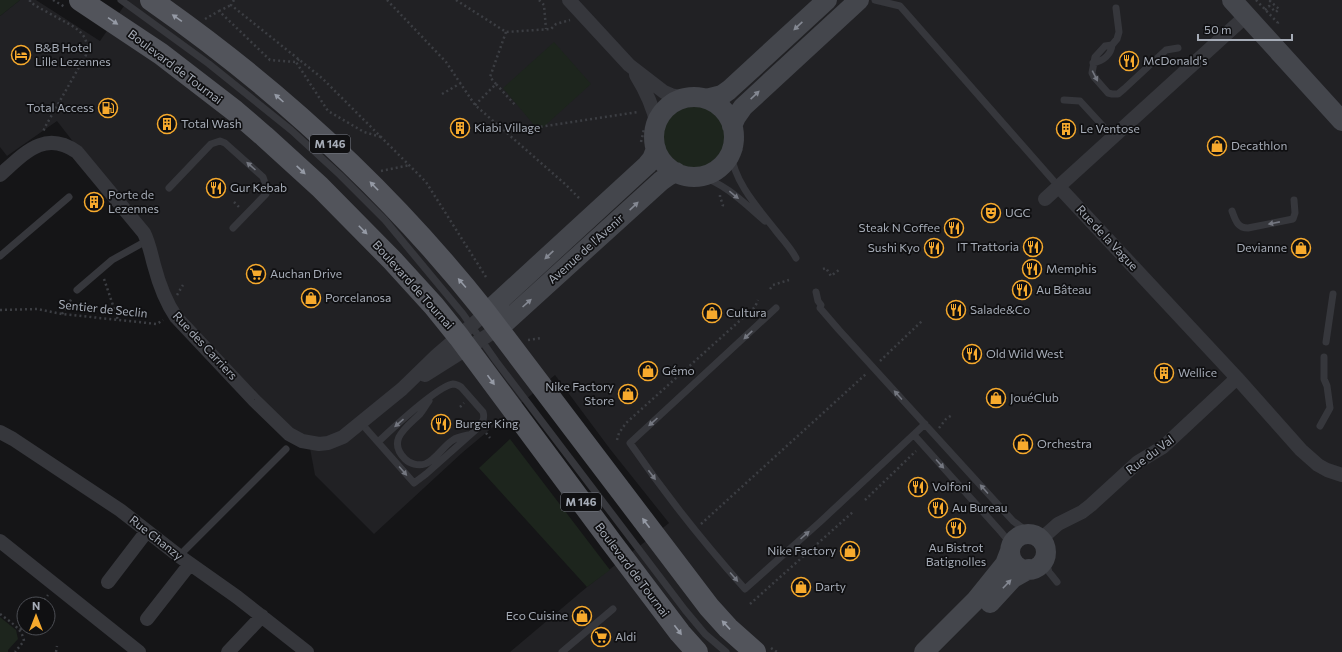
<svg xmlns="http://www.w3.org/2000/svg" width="1342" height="652" font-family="Commissioner,sans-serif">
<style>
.built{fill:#212124}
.green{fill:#1d251d}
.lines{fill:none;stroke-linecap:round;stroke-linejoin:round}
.path{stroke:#3c3e43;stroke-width:2.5;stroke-dasharray:2 3;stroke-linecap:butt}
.lane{stroke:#36373c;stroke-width:7}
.street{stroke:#36373c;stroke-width:14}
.secondary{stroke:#44464c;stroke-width:20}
.primary{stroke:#52545b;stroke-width:22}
.oneway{fill:#959aa5}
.oneway2{fill:#848892}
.oneway3{fill:#747780}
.labels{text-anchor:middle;stroke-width:3.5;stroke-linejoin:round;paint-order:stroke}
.shield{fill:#101012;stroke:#797d86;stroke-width:1}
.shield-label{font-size:11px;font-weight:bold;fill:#a6acb7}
.poi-label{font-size:12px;fill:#a6acb7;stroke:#101012;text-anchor:start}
.street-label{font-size:12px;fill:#a6acb7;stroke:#101012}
</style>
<rect width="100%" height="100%" fill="#151517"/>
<!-- built -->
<path class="built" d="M20,0H36L100,41L128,0H1342V652H510L587,587L669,523L610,449L555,375L463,452L374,534L315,475L309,443L288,434L172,310L134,220L57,121L7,156L0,147V16Z"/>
<!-- green -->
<path class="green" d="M0,0H20L0,16Z
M554,42L591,84L539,131L503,88Z
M662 136a32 32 0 1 1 64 0a32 32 0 1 1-64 0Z
M510,439L610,570L587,587L479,468Z
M0,617L16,630L18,639L8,650V652H0Z"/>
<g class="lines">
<!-- path -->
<path class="path" d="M30,0V2C39,8 49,13 58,18C74,27 91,33 86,55L45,127L43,132
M53,0L65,7
M234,0L231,5L322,78L426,182L486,277
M387,0L446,62L475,105L565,184L579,198
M456,0L506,32L551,29L556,24L570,20
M539,0L544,5L546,29
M1256,0L1278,23L1276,25
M1265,10L1269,6L1276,12L1279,9L1270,1L1271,0
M219,11L231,5
M205,19L219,11L270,60L296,62
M299,59L296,62L328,111L364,132L381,137
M496,84L490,77L506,32
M442,94L461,83
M475,105L496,84L516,106
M506,132L638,112
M641,142L644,129
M741,151L743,137
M381,171L410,165
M720,195V197L723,205L721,209
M234,202L240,208
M823,269L826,268L831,276L839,270
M104,279L118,320
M770,289L773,285L789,280
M177,295L183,285
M0,310L37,309L62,314L157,324L163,320
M62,314L72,298
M528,340L542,338
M880,361L923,320
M460,407L464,403
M939,428L946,419L952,415
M486,433L490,438
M617,440L619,433L626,423L755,307L758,300
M865,500L916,451
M701,524L867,373
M41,604L48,595
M750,604L854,511
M0,614C10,622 22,628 24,641L15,652
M20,630L24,625
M771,648L777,652
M56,652L57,646"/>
<!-- lane -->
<path class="lane" d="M121,0L209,64L291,130L340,175L385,220L463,314L496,361L685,610L705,634L726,652
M875,0L900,6L1059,187
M1116,8L1119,32L1117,39L1112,45L1105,46L1095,57L1092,73L1094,77L1108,93L1112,94H1118L1124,89L1166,50L1178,48
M1093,63C1103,61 1111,55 1112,45
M1064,100L1080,101L1113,137
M731,153C734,182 758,208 776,231C783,240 791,248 796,258
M700,176C726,184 745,204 765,221
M169,188L211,144L220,141L225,143L263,177L266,186V194L233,228
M1232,211C1235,219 1237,228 1248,228L1293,219L1295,213L1294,200
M0,256L69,197
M77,290L112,260L148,240
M816,292L818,301L821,305L820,308L839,330L1013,521L1032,535
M776,308L630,443C665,494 704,543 745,589L820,522L925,424
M1326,342L1333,294
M429,401C426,405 423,410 420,414C407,427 386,440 405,459C410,464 418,466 425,464C435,461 444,445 453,440C457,437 463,436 468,435
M361,423L414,483L426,474L479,427C483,422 485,418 483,412L461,387C458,385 456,384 453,384C437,386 392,429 378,442
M1320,426L1330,408L1327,386L1324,379V357
M914,435L1001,532L1006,538L1010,549
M179,556L286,449
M1044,556L1049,572L1057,582
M562,652L613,609"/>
<!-- street -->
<path class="street" d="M569,0L629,65L664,92L671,95L686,98
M636,75C646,91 653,106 657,125
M0,175C24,154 44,129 77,152L144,233C149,243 151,254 154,265C159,284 165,301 176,317L254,400L289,434L302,441L319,444L328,443L343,437L402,389L437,355L486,313
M1059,187L1237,378L1301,450L1318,465L1327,470L1342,475
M1045,199L1246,16
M425,375L498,329
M0,432L13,439L120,510L179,556L237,597L307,652
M1040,540L1058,524L1082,512L1091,505L1138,462L1163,447L1237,378
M0,541L139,652
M108,582L147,531
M147,619L190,564
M228,652L262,616"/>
<!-- secondary -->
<path class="secondary" d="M1232,0L1342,121
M654 137a40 40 0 1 1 80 0a40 40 0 1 1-80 0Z
M706,99L722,95L729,90L827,0
M732,126L736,117L743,107L859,0
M486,313L647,165L652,159L656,149
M498,329L661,181L668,176L676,172
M1010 552a18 18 0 1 1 36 0a18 18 0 1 1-36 0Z
M990,603L1013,578L1029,569
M924,652L976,600L1005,564L1010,551"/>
<!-- primary -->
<path class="primary" d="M80,0L161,54L235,111L264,136L320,187L393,261L434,306L459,337L612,543L680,633L697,652
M151,0C277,88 390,192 486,313L709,607L728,628L755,652"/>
</g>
<!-- one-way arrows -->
<defs><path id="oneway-solid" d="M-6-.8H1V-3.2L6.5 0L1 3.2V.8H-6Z"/></defs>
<g class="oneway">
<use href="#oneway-solid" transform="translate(177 18) rotate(-145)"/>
<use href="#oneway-solid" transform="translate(113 21) rotate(34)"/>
<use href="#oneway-solid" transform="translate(279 98) rotate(-138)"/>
<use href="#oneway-solid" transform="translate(301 170) rotate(43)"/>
<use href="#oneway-solid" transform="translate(374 186) rotate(-134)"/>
<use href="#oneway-solid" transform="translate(363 230) rotate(45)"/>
<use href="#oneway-solid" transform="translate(462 283) rotate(-131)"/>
<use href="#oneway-solid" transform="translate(491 380) rotate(54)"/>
<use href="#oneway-solid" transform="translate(646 523) rotate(-127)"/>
<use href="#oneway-solid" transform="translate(726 625) rotate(-133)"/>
<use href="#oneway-solid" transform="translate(678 630) rotate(53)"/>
</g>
<g class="oneway2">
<use href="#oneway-solid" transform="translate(798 26) rotate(137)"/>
<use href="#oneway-solid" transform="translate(755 95) rotate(-43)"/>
<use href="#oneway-solid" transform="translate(634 206) rotate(-43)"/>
<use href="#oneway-solid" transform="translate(549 255) rotate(137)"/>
<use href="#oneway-solid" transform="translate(527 303) rotate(-42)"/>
<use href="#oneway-solid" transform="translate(1007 584) rotate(-46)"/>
</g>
<g class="oneway3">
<use href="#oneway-solid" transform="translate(1095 76) rotate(63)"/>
<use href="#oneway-solid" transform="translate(251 166) rotate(-138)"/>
<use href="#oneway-solid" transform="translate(734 195) rotate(39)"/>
<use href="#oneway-solid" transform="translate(1274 223) rotate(169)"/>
<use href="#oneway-solid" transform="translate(748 335) rotate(136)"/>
<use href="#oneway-solid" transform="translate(898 395) rotate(-132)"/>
<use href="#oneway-solid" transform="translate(653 422) rotate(138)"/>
<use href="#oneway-solid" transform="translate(399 423) rotate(139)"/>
<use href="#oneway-solid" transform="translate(940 464) rotate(48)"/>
<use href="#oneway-solid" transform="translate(403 471) rotate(49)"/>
<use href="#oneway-solid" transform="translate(652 475) rotate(53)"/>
<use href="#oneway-solid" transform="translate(984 489) rotate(-132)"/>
<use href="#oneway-solid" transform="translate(805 535) rotate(-42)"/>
<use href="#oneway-solid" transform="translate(734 577) rotate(49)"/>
</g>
<!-- icons -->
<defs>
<g id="hotel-ring" transform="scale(1)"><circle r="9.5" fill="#101012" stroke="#f7aa2d" stroke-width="1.5"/><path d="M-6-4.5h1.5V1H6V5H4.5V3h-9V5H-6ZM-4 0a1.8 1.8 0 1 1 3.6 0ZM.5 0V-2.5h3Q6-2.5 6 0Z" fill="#f7aa2d"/></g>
<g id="restaurant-ring" transform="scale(1)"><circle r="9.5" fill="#101012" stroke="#f7aa2d" stroke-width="1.5"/><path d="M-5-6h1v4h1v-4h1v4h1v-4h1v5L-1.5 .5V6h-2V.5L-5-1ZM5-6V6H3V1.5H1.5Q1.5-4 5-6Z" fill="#f7aa2d"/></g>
<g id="fuel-ring" transform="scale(1)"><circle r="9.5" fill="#101012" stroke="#f7aa2d" stroke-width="1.5"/><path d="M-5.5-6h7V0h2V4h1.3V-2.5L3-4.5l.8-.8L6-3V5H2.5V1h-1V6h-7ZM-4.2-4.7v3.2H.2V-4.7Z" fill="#f7aa2d"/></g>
<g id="building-ring" transform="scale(1)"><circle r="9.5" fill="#101012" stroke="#f7aa2d" stroke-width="1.5"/><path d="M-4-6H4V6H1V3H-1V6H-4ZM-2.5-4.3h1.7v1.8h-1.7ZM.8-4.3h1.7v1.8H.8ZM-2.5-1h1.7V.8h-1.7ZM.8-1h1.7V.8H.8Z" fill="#f7aa2d"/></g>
<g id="shop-ring" transform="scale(1)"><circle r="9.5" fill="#101012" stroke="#f7aa2d" stroke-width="1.5"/><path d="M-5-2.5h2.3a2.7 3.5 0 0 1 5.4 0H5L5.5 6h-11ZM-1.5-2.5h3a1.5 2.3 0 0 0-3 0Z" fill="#f7aa2d"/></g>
<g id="theatre-ring" transform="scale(1)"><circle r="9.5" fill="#101012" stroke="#f7aa2d" stroke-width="1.5"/><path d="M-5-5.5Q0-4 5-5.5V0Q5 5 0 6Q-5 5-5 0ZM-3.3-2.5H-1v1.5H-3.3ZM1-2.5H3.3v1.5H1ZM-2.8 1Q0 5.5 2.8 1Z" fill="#f7aa2d"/></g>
<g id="supermarket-ring" transform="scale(1)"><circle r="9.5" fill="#101012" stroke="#f7aa2d" stroke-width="1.5"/><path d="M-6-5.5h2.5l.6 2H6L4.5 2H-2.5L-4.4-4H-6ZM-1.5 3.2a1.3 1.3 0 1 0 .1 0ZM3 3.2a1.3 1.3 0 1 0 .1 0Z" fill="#f7aa2d"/></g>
</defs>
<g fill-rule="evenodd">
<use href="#hotel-ring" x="21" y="55"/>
<use href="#restaurant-ring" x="1129" y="61"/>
<use href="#fuel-ring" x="108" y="108"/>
<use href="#building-ring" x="167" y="124"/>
<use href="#building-ring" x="460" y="128"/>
<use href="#building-ring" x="1066" y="129"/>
<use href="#shop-ring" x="1217" y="146"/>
<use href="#restaurant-ring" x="216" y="188"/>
<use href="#building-ring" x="94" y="202"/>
<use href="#theatre-ring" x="991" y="213"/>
<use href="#restaurant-ring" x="954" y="228"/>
<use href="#restaurant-ring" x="1033" y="247"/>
<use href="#restaurant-ring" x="934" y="248"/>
<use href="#shop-ring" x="1301" y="248"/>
<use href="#restaurant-ring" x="1032" y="269"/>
<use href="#supermarket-ring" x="256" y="274"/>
<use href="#restaurant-ring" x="1022" y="290"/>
<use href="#shop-ring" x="311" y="298"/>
<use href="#restaurant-ring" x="956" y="310"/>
<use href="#shop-ring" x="712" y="313"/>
<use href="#restaurant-ring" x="972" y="354"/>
<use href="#shop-ring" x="648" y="371"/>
<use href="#building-ring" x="1164" y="373"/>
<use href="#shop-ring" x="628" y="394"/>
<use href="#shop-ring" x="996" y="398"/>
<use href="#restaurant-ring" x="441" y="424"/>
<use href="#shop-ring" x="1023" y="444"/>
<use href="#restaurant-ring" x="918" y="487"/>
<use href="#restaurant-ring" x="938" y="508"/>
<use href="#restaurant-ring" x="956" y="528"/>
<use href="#shop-ring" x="850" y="551"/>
<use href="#shop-ring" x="801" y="587"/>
<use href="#shop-ring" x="582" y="616"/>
<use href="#supermarket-ring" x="601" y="637"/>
</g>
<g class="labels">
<!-- shield labels -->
<g class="shield">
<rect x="310" y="135" width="40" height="18" rx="3"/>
<rect x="561" y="493" width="40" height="18" rx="3"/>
</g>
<g class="shield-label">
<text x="330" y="148">M 146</text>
<text x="581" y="506">M 146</text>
</g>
<!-- poi labels -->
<g class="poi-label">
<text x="35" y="52">B&amp;B Hotel<tspan x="35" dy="14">Lille Lezennes</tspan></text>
<text x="1143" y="65">McDonald's</text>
<text x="94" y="112" text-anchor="end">Total Access</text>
<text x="181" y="128">Total Wash</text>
<text x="474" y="132">Kiabi Village</text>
<text x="1080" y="133">Le Ventose</text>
<text x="1231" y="150">Decathlon</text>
<text x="230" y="192">Gur Kebab</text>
<text x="108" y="199">Porte de<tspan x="108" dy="14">Lezennes</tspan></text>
<text x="1005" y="217">UGC</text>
<text x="940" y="232" text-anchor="end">Steak N Coffee</text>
<text x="1019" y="251" text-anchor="end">IT Trattoria</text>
<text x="920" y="252" text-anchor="end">Sushi Kyo</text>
<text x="1287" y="252" text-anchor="end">Devianne</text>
<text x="1046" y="273">Memphis</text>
<text x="270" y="278">Auchan Drive</text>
<text x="1036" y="294">Au Bâteau</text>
<text x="325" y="302">Porcelanosa</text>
<text x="970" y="314">Salade&amp;Co</text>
<text x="726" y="317">Cultura</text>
<text x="986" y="358">Old Wild West</text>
<text x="662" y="375">Gémo</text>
<text x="1178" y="377">Wellice</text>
<text x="614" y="391" text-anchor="end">Nike Factory<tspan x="614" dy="14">Store</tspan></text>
<text x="1010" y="402">JouéClub</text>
<text x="455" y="428">Burger King</text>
<text x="1037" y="448">Orchestra</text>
<text x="932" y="491">Volfoni</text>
<text x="952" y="512">Au Bureau</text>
<text x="956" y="552" text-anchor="middle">Au Bistrot<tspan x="956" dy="14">Batignolles</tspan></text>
<text x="836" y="555" text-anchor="end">Nike Factory</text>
<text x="815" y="591">Darty</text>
<text x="568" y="620" text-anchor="end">Eco Cuisine</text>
<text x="615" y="641">Aldi</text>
</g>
<!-- street labels -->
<g class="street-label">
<text transform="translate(175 67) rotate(37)" y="4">Boulevard de Tournai</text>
<text transform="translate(1107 238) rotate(47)" y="4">Rue de la Vague</text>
<text transform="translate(586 249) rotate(-42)" y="4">Avenue de l'Avenir</text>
<text transform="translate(413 285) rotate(48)" y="4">Boulevard de Tournai</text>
<text transform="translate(103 309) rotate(6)" y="4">Sentier de Seclin</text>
<text transform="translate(205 346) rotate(47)" y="4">Rue des Carriers</text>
<text transform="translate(1150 455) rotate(-37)" y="4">Rue du Val</text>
<text transform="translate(156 538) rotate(38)" y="4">Rue Chanzy</text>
<text transform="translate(632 570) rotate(53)" y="4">Boulevard de Tournai</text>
</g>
</g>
<!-- north arrow -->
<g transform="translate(36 616)"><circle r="19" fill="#101012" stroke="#4c4e54"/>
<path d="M0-3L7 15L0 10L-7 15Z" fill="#f7aa2d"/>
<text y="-6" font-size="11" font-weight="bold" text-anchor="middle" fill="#a6acb7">N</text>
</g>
<!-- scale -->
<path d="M1198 34v6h94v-6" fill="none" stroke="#a6acb7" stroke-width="2"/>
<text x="1204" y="34" font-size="12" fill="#a6acb7" stroke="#101012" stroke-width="3" paint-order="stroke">50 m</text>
</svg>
